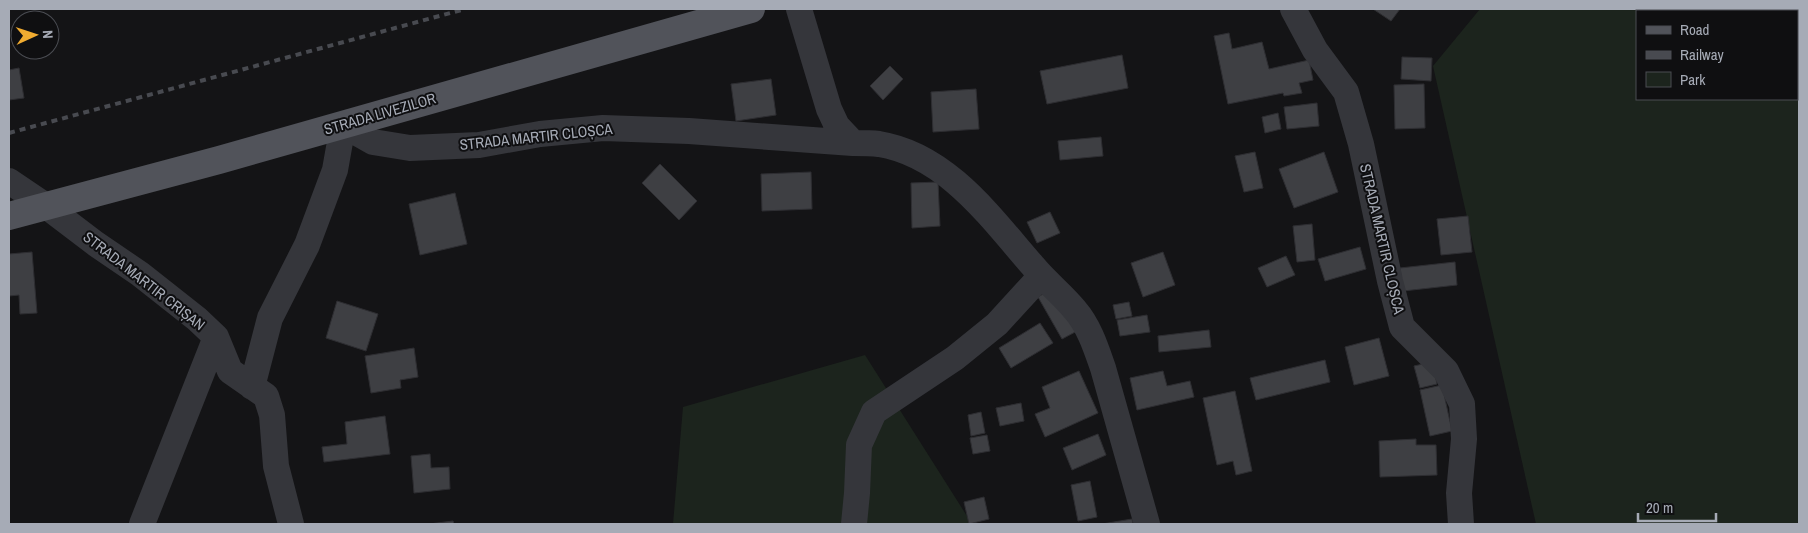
<svg xmlns="http://www.w3.org/2000/svg" width="1808" height="533" font-family="'Archivo Narrow',sans-serif">
<style>
.green{fill:#1c241d;fill-rule:evenodd}
.building{fill:#3e3f43;stroke:#2e2e32}
.lines{fill:none;stroke-linecap:round;stroke-linejoin:round}
.street{stroke:#35363b;stroke-width:26}
.primary{stroke:#51535a;stroke-width:28}
.rail{stroke:#484a50;stroke-width:4;stroke-dasharray:6 5;stroke-linecap:butt}
.labels{text-anchor:middle;stroke-width:4;stroke-linejoin:round;paint-order:stroke}
.street-label{font-size:15px;fill:#a6abb6;stroke:#0f0f11}
</style>
<rect width="100%" height="100%" fill="#141416"/>
<!-- green -->
<path class="green" d="M1480,9H1799V524H1536L1433,66ZM1637,11H1797V99H1637Z
M865,355L972,524H673L683,407Z"/>
<!-- building -->
<path class="building" d="M1373,9H1400L1391,21Z
M1229,33L1232,49L1262,42L1269,69L1309,60L1313,80L1299,83L1302,93L1284,96L1283,93L1228,104L1214,36Z
M1122,55L1128,88L1047,104L1040,71Z
M1402,57L1432,58L1431,81L1401,79Z
M890,66L903,79L883,100L870,86Z
M19,68L24,98L9,100V70Z
M771,79L776,115L736,121L731,84Z
M1424,84L1425,128L1395,129L1394,85Z
M976,89L979,129L933,132L931,92Z
M1317,103L1319,126L1287,129L1284,107Z
M1278,113L1281,129L1265,133L1262,117Z
M1101,137L1103,156L1060,160L1058,141Z
M1255,152L1263,188L1244,192L1235,156Z
M1324,152L1338,192L1294,208L1279,169Z
M660,164L697,201L679,220L642,183Z
M811,172L812,209L762,211L761,174Z
M938,182L940,226L912,228L911,183Z
M455,193L467,244L420,255L409,204Z
M1050,212L1060,233L1037,243L1027,222Z
M1468,216L1472,252L1441,255L1437,219Z
M1312,224L1315,260L1297,262L1293,226Z
M1360,247L1366,269L1325,281L1318,259Z
M32,252L37,313L20,314L19,295L9,296V254Z
M1163,252L1175,285L1143,297L1131,263Z
M1286,256L1295,275L1267,287L1258,268Z
M1455,262L1457,285L1403,291L1400,268Z
M1053,288L1077,331L1062,339L1038,297Z
M337,301L378,314L366,351L326,338Z
M1129,302L1132,316L1116,319L1113,305Z
M1147,315L1150,332L1120,336L1117,320Z
M1040,323L1053,343L1011,368L999,348Z
M1209,330L1211,347L1159,352L1158,336Z
M1379,338L1389,376L1354,385L1345,347Z
M414,348L418,377L400,380L401,388L371,393L365,356Z
M1325,360L1330,382L1256,400L1250,378Z
M1432,362L1437,384L1420,388L1414,366Z
M1079,371L1098,413L1045,437L1035,414L1050,408L1042,387Z
M1163,371L1167,386L1190,381L1194,397L1137,410L1130,378Z
M1442,385L1452,431L1430,436L1420,390Z
M1235,391L1252,471L1236,475L1233,461L1217,465L1203,398Z
M1021,403L1024,421L1000,426L996,408Z
M981,412L985,433L971,436L968,415Z
M385,416L390,454L324,462L322,447L347,444L345,422Z
M1098,434L1106,455L1072,470L1063,448Z
M987,435L990,451L973,454L970,438Z
M1416,439V445H1436L1437,475L1380,477L1379,441Z
M430,454L431,468L449,467L450,489L414,493L411,456Z
M1090,481L1097,517L1078,521L1071,485Z
M984,497L989,519L969,524L964,502Z
M1132,519L1133,524H1102Z
M453,521L454,524H429Z"/>
<g class="lines">
<!-- street -->
<path class="street" d="M799,9L829,109L837,126L853,143C861,143 871,143 879,144C947,155 991,218 1033,266C1046,282 1062,294 1075,310C1089,326 1096,348 1103,368L1147,524
M1293,9L1315,50L1346,92L1361,144L1390,281L1402,327L1446,371L1462,404L1464,439L1459,493L1461,524
M9,181L46,206L96,244L140,274L197,319L216,337L230,371L266,396L272,415L276,466L291,524
M252,387L270,318L307,245L335,170L343,125L373,142L410,148L479,145L540,134L603,128L689,131L853,143
M142,524L216,337
M854,524L857,493L859,445L874,412L955,358L997,324L1041,276"/>
<!-- primary -->
<path class="primary" d="M9,216L219,160L751,9"/>
<!-- rail -->
<path class="rail" d="M9,133L465,9"/>
</g>
<g class="labels">
<!-- street labels -->
<g class="street-label">
<text transform="translate(380 114) rotate(-16)" y="5">STRADA LIVEZILOR</text>
<text transform="translate(536 137) rotate(-6)" y="5">STRADA MARTIR CLOȘCA</text>
<text transform="translate(1382 239) rotate(77)" y="5">STRADA MARTIR CLOȘCA</text>
<text transform="translate(144 281) rotate(38)" y="5">STRADA MARTIR CRIȘAN</text>
</g>
</g>
<!-- border -->
<rect width="1808" height="533" fill="none" stroke="#a6abb6" stroke-width="20"/>
<!-- legend -->
<rect x="1636" y="10" width="162" height="90" fill="#0f0f11" stroke="#4b4d53"/>
<rect x="1646" y="26" width="25" height="8" fill="#51535a" stroke="#4b4d53"/>
<text x="1680" y="35" font-size="15" fill="#a6abb6">Road</text>
<rect x="1646" y="51" width="25" height="8" fill="#484a50" stroke="#4b4d53"/>
<text x="1680" y="60" font-size="15" fill="#a6abb6">Railway</text>
<rect x="1646" y="72" width="25" height="15" fill="#1c241d" stroke="#4b4d53"/>
<text x="1680" y="85" font-size="15" fill="#a6abb6">Park</text>
<!-- north arrow -->
<g transform="translate(35 35) rotate(87)"><circle r="24" fill="#0f0f11" stroke="#4b4d53"/>
<path d="M0-4L9 19L0 12L-9 19Z" fill="#f1ac31"/>
<text y="-8" font-size="14" font-weight="bold" text-anchor="middle" fill="#a6abb6">N</text>
</g>
<!-- scale -->
<path d="M1638 513v8h78v-8" fill="none" stroke="#a6abb6" stroke-width="2.5"/>
<text x="1646" y="513" font-size="15" fill="#a6abb6" stroke="#0f0f11" stroke-width="4" paint-order="stroke">20 m</text>
</svg>
